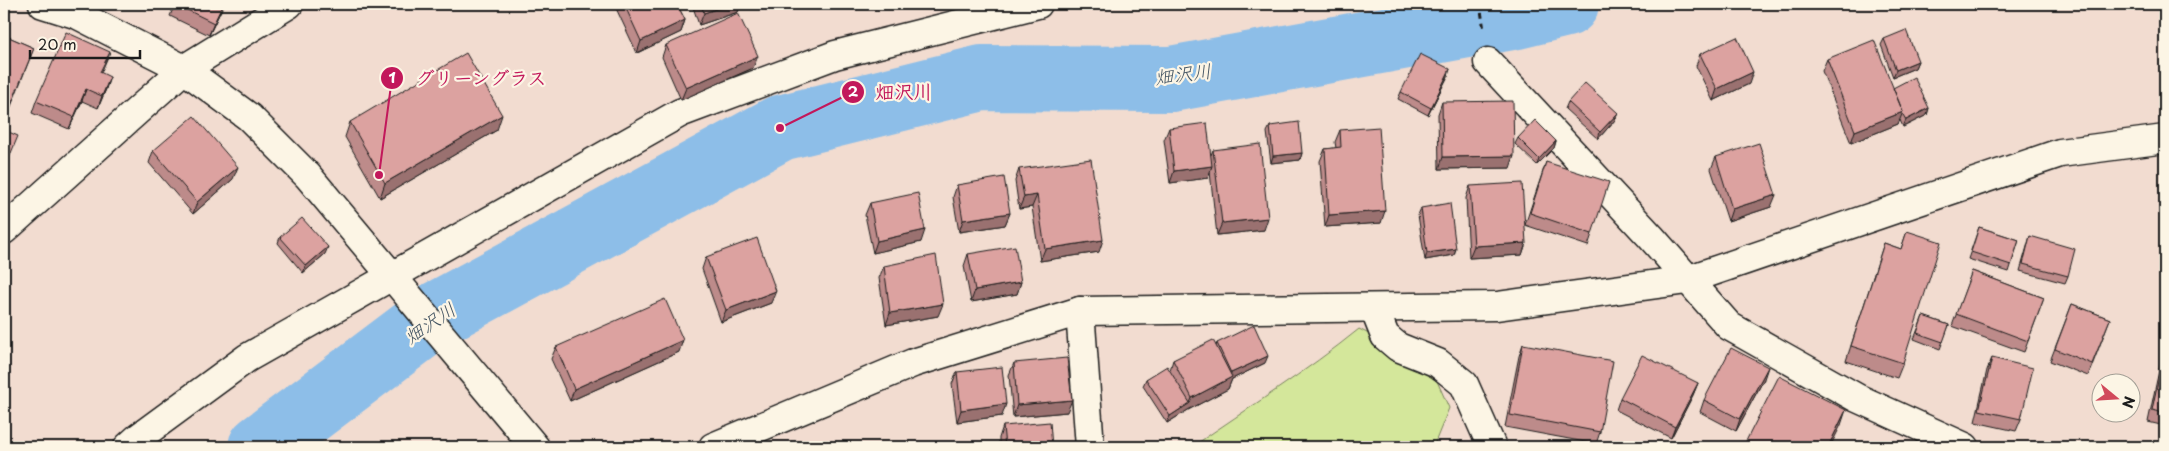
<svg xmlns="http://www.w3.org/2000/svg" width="2169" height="451" font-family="'Playpen Sans','Klee One',sans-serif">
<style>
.green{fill:#d4e79b;stroke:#78825c}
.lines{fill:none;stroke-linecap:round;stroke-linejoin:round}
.river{stroke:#8dbee8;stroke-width:66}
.minor-casing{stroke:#1c1c1c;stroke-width:31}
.tertiary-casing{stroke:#1c1c1c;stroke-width:31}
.path{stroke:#1c1c1c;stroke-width:3;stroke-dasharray:5 4;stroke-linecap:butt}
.minor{stroke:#fcf5e5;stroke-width:28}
.tertiary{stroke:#fcf5e5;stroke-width:28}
.wall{fill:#bd8b8a;stroke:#1c1c1c}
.shaded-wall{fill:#9a7170;stroke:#1c1c1c}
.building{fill:#dca2a0;stroke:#1c1c1c}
.labels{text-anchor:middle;stroke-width:4.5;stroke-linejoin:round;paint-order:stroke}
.water-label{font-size:19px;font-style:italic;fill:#445563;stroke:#fcf5e5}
.leader{fill:none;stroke:#c2185b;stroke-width:2}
.callout-dot{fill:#c2185b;stroke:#fcf5e5;stroke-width:2}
.mark-label{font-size:15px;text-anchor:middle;font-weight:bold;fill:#fff}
.callout-label{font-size:19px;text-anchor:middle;font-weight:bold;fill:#c2185b;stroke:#fcf5e5;stroke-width:4.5;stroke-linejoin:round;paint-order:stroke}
</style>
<rect width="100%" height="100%" fill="#f2dcd0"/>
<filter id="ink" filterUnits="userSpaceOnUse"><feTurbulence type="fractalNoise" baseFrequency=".02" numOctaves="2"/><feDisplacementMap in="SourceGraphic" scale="10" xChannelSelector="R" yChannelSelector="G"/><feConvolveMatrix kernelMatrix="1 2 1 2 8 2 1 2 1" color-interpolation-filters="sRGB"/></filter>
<g filter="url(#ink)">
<!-- green -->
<path class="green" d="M1359,329L1381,340L1402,360L1437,381L1449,408L1434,445L1429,447H1192C1248,408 1306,372 1359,329Z"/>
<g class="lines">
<!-- river -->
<path class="river" d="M261,447L436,315L780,128L982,78L1171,79L1517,16L1566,4"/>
<!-- minor casing -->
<g class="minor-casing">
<path id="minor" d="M1488,62L1651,237L1729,326L1857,398L1965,447
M4,230L184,69L289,4
M1374,308L1385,336L1398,347L1438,363L1464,384L1492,447
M1080,311L1090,447
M128,447L138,438L247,358L680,113L835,55L1038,4"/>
</g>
<!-- tertiary casing -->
<g class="tertiary-casing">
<path id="tertiary" d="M43,4L78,15L184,69L249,117L308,176L535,447
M713,447L913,363L1080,311L1497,306L1687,280L2060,153L2165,139"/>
</g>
<!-- path -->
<path class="path" d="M1480,4L1484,30"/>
<!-- minor -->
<use href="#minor" class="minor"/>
<!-- tertiary -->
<use href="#tertiary" class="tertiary"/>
</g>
<!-- wall -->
<path class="wall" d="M175,4H224L209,35L170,16Z
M614,4H677L685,20L681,32L637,53Z
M692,4H741L738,12L699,25Z
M4,35L34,48L4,124Z
M1884,39L1918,61L1915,68L1893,77L1881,45Z
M666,45L753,68L681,100L662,57Z
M110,52L101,73L106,89L98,108L82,101L69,129L32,113L36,101Z
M1700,54L1749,84L1713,101L1696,66Z
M1827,59L1893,88L1929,108L1927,115L1903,127L1900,120L1898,124L1851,143L1822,71Z
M1448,76L1428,115L1398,99L1401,92Z
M1442,102L1510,168L1439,169L1438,114Z
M1568,102L1618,113L1615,120L1598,139L1565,109Z
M350,122L497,130L380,198L345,137Z
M1270,126L1302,153L1300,160L1271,163L1267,132Z
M1169,128L1211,155L1213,150L1264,230L1217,235L1210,172L1208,178L1170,183L1164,140Z
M1340,130L1381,223L1325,227L1320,161L1325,149L1336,148L1335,142Z
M1518,138L1556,141L1554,148L1537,165L1515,144Z
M153,151L233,179L193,214L149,163Z
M1716,157L1771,207L1728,221L1711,169Z
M1546,162L1592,234L1588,246L1525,225Z
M1019,169L1099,252L1040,261L1032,207L1019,209L1015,181Z
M957,185L1010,213L1005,225L959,232L953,197Z
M1470,186L1526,243L1522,255L1469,258L1466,198Z
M870,203L921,242L873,253L865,215Z
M1421,208L1454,255L1425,260L1418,215Z
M1979,227L2019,240L2009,272L1968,259Z
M1907,231L1903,363L1897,378L1846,361L1884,243L1901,249Z
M2030,236L2068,276L2065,283L2020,271Z
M280,237L325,254L303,273L278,243Z
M968,254L1021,282L1017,294L971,302L964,266Z
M706,257L771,303L721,322L702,269Z
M884,266L938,316L886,325L879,278Z
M1972,271L2044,298L2024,352L1952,326Z
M2072,304L2110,319L2088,376L2050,361Z
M1923,316L1949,325L1940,349L1914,339Z
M2165,342V426L2148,422Z
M1217,343L1265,363L1232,379L1228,389L1188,410L1167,423L1143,386L1146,379L1170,370L1173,360L1216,346Z
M1523,344L1600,432L1596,444L1505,427L1519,356Z
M556,347L679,352L570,401L551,359Z
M1992,358L2021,419L2016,431L1975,422L1987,370Z
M1014,363L1067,412L1013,417L1009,375Z
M957,372L1002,416L957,422L952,384Z
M1764,379L1736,431L1700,412L1704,400Z
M1698,383L1693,395L1671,438L1616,410L1620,398Z
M1003,426L1052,447H999V438Z"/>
<!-- shaded-wall -->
<path class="shaded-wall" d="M223,4H224L209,35L214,23Z
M730,4H741L738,12L699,25L704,13Z
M685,20L681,32L637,53L641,41Z
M758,56L753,68L681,100L686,88Z
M1918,61L1915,68L1893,77L1896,70Z
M1450,69L1448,76L1428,115L1431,108Z
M1753,72L1749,84L1713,101L1717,89Z
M110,77L106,89L98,108L102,96Z
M86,89L82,101L69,129L74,117Z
M1929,108L1927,115L1903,127L1906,120Z
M1903,112L1898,124L1851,143L1855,131Z
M1618,113L1615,120L1598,139L1600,132Z
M502,115L497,130L380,198L385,183Z
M1556,141L1554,148L1537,165L1539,159Z
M1302,153L1300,160L1271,163L1273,156Z
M1514,156L1510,168L1439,169L1443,157Z
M1212,166L1208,178L1170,183L1174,171Z
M238,167L233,179L193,214L197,202Z
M1037,195L1032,207L1019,209L1024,197Z
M1776,195L1771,207L1728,221L1732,209Z
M1385,211L1381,223L1325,227L1329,215Z
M1010,213L1005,225L959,232L963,220Z
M1268,218L1264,230L1217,235L1222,223Z
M925,230L921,242L873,253L877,241Z
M1103,240L1099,252L1040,261L1045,249Z
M1526,243L1522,255L1469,258L1474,246Z
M328,247L325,254L303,273L306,266Z
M1456,249L1454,255L1425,260L1427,253Z
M1021,282L1017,294L971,302L975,290Z
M776,291L771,303L721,322L726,310Z
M943,304L938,316L886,325L890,313Z
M683,340L679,352L570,401L574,389Z
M1268,356L1265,363L1232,379L1228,389L1188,410L1167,423L1170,416L1190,403L1192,398L1230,378L1231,373Z
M1768,367L1764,379L1736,431L1740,419Z
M1698,383L1693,395L1671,438L1675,427Z
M1072,400L1067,412L1013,417L1017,405Z
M1006,404L1002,416L957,422L961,410Z
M1846,410L1841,425L1830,447H1828Z"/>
<!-- building -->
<path class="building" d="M175,4H223L214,23Z
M624,4H677L685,20L641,41Z
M701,4H730L704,13Z
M738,13L758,56L686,88L666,45Z
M1906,30L1918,61L1896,70L1884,39Z
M66,32L110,52L100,72L110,77L102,96L86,89L74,117L36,101Z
M4,35L34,48L8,112L4,110Z
M1737,37L1753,72L1717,89L1700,54Z
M1874,40L1903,112L1855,131L1827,59Z
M466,53L502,115L385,183L350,122Z
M1420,54L1450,69L1431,108L1401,92Z
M1914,77L1929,108L1906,120L1902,113L1903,112L1893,88Z
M1585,83L1618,113L1600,132L1568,102Z
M1513,101L1514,156L1443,157L1442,102Z
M194,116L238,167L197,202L153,151Z
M1535,120L1556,141L1539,159L1518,138Z
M1299,122L1302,153L1273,156L1270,126Z
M1207,123L1212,166L1174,171L1169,128Z
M1379,127L1385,211L1329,215L1325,149L1341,147L1340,130Z
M4,130L18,136L4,170Z
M1759,143L1776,195L1732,209L1716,157Z
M1260,144L1268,218L1222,223L1213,150Z
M1091,159L1103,240L1045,249L1037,195L1024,197L1019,169Z
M1546,162L1609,182L1592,234L1530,213Z
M1004,177L1010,213L963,220L957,185Z
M1522,183L1526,243L1474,246L1470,186Z
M918,193L925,230L877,241L870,203Z
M1450,203L1456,249L1427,253L1421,208Z
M302,218L328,247L306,266L280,237Z
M1979,227L2019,240L2011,265L1971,252Z
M1907,231L1941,242L1903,363L1851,346L1884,243L1901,249Z
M2030,236L2075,249L2068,276L2023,264Z
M757,238L776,291L726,310L706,257Z
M1015,246L1021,282L975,290L968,254Z
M936,255L943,304L890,313L884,266Z
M1972,271L2044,298L2028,341L1956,314Z
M665,299L683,340L574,389L556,347Z
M2072,304L2110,319L2092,364L2055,349Z
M1923,316L1949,325L1943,342L1917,333Z
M1254,325L1268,356L1231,373L1217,343Z
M1213,340L1232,377L1192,398L1173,360Z
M1523,344L1613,361L1600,432L1510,415Z
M1731,348L1768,367L1740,419L1704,400Z
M2165,348V413L2152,410Z
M1642,355L1698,383L1675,427L1620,398Z
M1067,358L1072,400L1017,405L1014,363Z
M1992,358L2033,368L2021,419L1979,410Z
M1167,366L1190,403L1170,416L1146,379Z
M1002,367L1006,404L961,410L957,372Z
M1779,376L1846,410L1828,447H1743Z
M1050,422L1052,447H1005L1003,426Z"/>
</g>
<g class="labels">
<!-- water labels -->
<g class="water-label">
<text transform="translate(1183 74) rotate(-7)" y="7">畑沢川</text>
<text transform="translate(430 323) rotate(-34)" y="7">畑沢川</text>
</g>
</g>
<!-- callouts -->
<path class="leader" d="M379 175L392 78M780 128L853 92"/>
<g class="callout-dot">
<circle cx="379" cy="175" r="5"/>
<circle cx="780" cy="128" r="5"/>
<circle cx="392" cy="78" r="12"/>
<circle cx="853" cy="92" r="12"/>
</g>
<g class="mark-label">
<text x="392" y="83">1</text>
<text x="853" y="97">2</text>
</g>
<g class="callout-label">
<text x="481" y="85">グリーングラス</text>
<text x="904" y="99">畑沢川</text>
</g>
<!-- margin -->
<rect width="2169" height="451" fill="none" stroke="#fcf5e5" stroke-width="20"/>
<rect x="10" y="10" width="2149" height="431" fill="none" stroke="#1c1c1c" stroke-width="2" filter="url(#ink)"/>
<!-- north arrow -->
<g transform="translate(2116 398) rotate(108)"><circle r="24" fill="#fcf5e5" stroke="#a29e95"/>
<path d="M0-4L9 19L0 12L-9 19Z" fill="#d1495b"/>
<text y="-8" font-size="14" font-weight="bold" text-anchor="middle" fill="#1c1c1c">N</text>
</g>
<!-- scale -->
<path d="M30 50v8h110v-8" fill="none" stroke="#1c1c1c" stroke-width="2.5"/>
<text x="38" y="50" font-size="15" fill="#1c1c1c" stroke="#fcf5e5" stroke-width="4" paint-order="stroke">20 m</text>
</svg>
